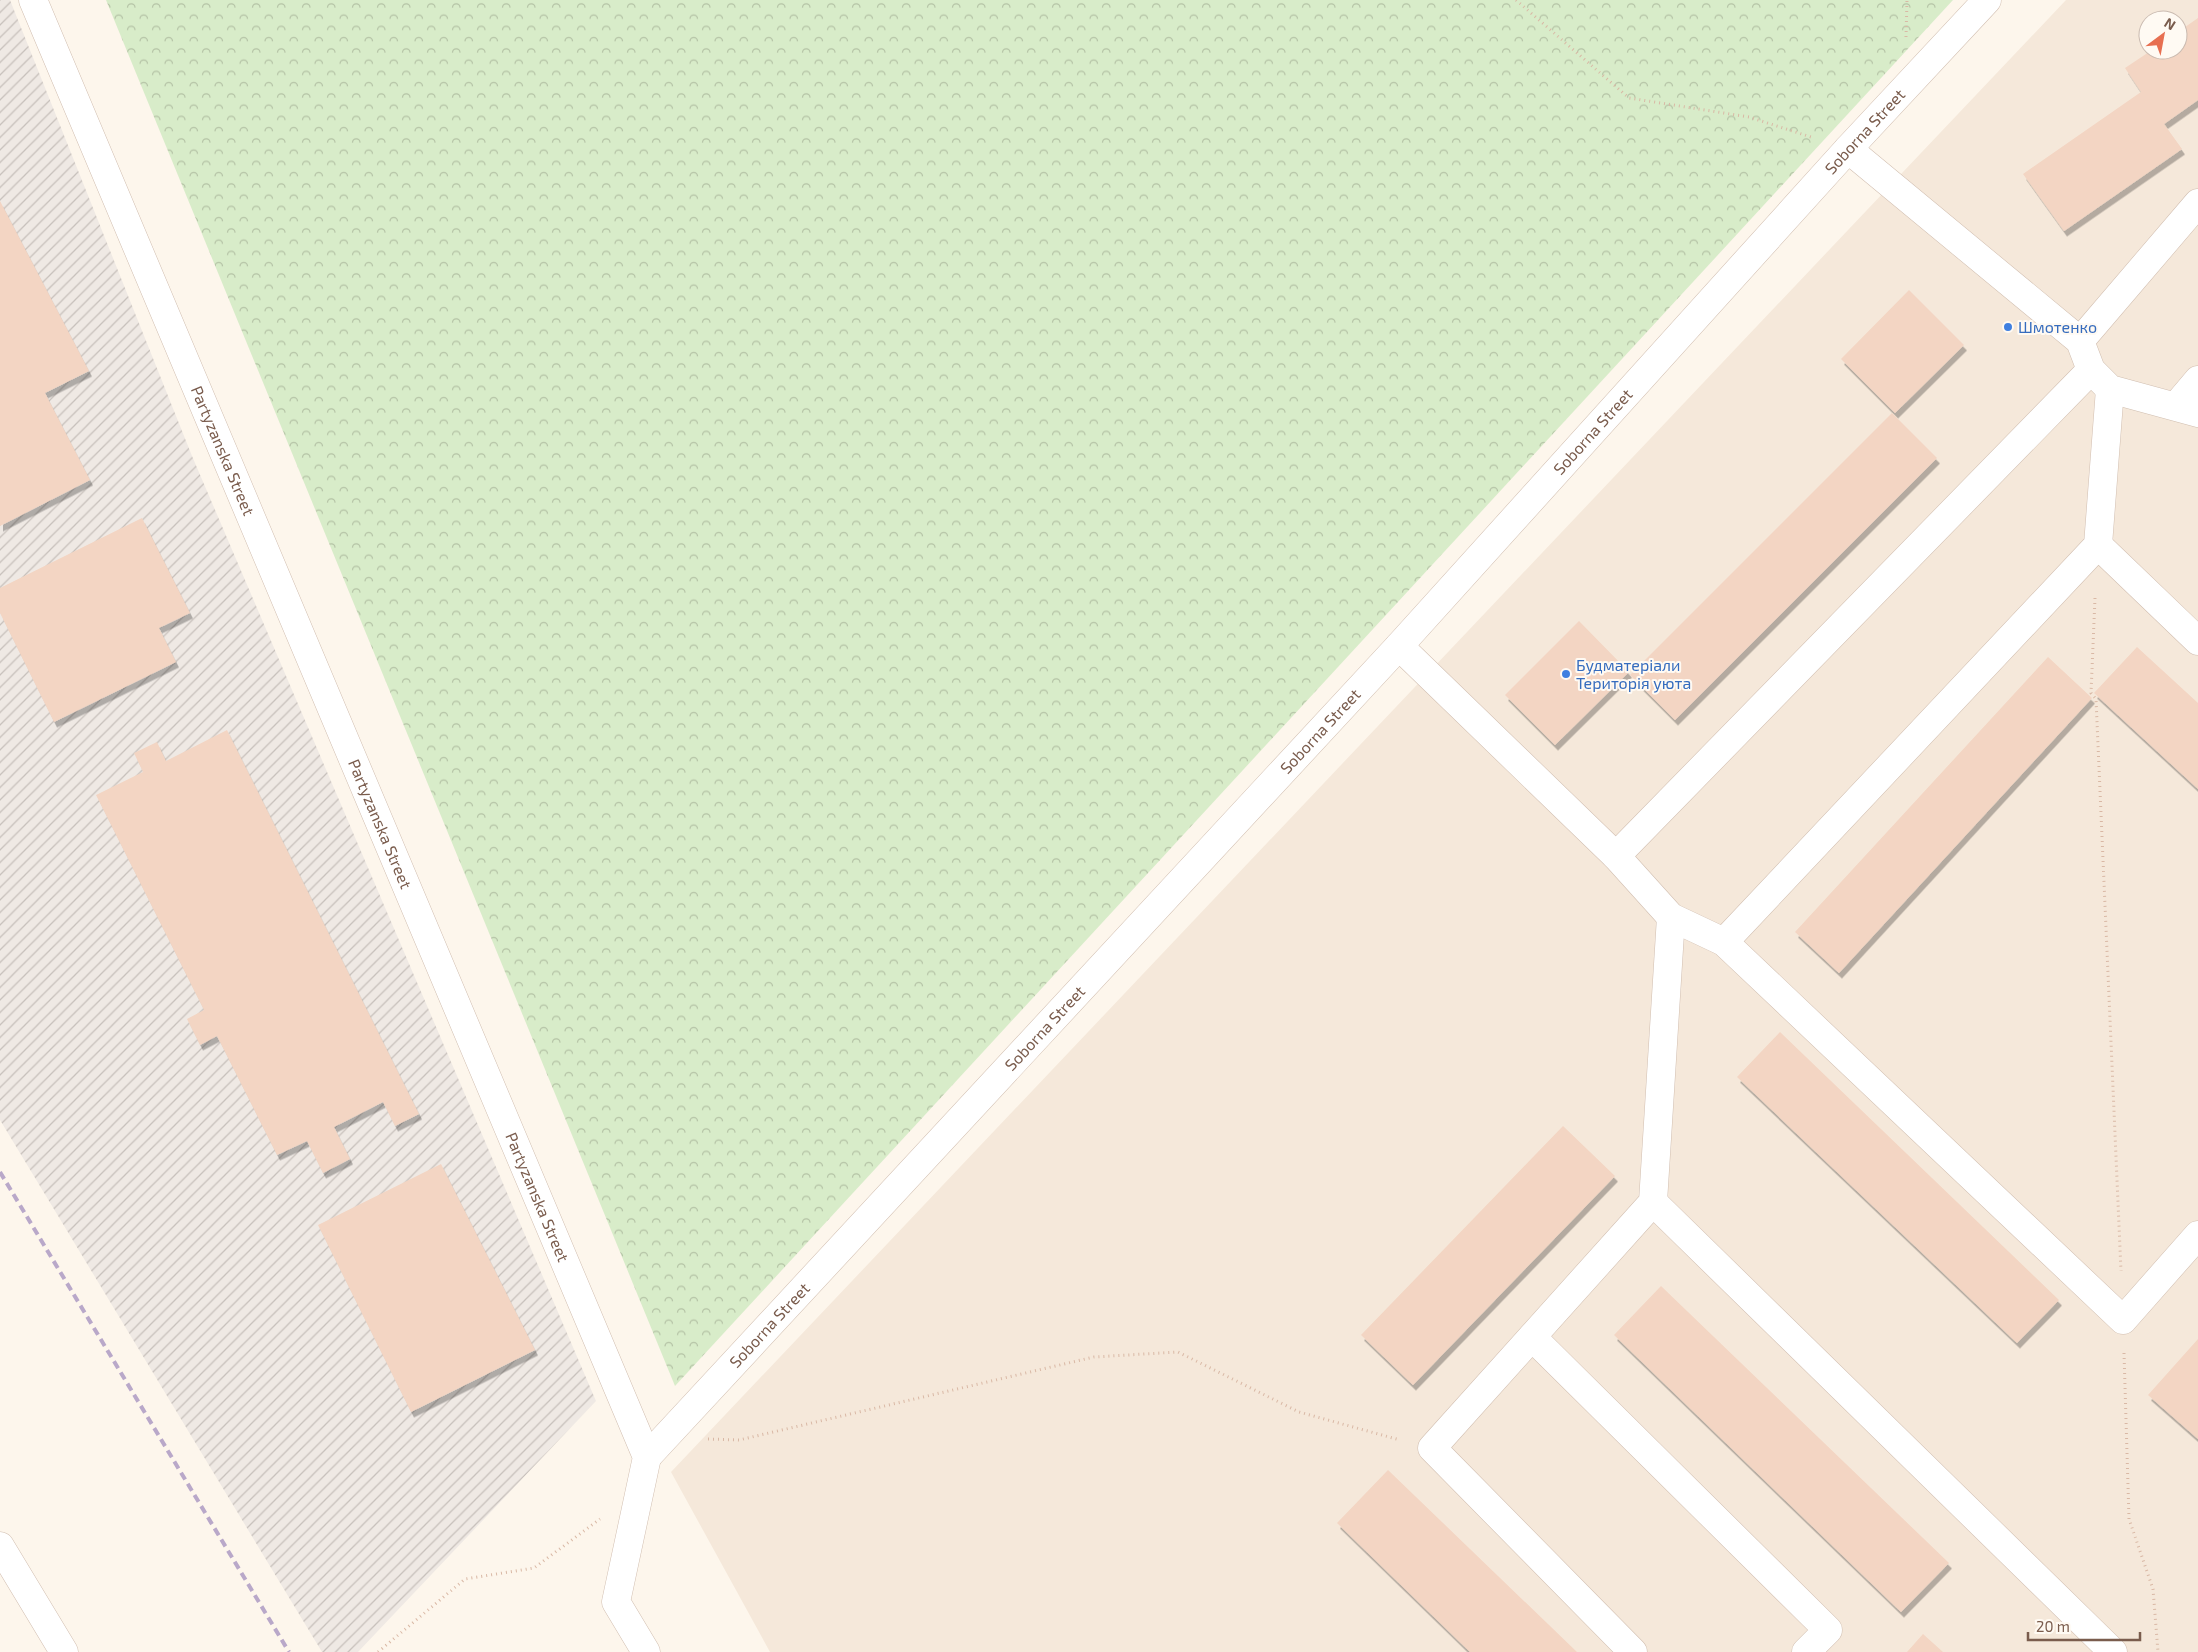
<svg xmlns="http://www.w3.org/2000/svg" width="2198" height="1652" font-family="'Exo 2',sans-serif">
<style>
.residential{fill:#f5e8da;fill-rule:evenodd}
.industrial{fill:url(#industrial-furrows)}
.park{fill:url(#park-crowns)}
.building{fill:#f3d5c3;filter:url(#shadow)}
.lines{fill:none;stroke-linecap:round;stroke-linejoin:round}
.minor-casing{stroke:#d1beb0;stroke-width:29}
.path{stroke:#d9b8a5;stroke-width:3;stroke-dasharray:1 4;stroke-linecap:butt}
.minor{stroke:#fff;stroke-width:28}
.rail{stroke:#b9a8c9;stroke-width:4;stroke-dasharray:8 5;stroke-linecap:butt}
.shop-dot{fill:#3f7fe0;stroke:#fffaf3;stroke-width:2}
.labels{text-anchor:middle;stroke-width:4;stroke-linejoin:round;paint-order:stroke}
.street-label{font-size:16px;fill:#7a5c4d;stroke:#fffaf3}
.shop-label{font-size:16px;fill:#366cbe;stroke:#fffaf3;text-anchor:start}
</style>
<defs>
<pattern id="industrial-furrows" width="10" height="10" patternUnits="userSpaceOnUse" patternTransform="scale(1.25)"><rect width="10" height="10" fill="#efe9e4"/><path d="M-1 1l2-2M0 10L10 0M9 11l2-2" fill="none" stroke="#c7c0bb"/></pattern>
<pattern id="park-crowns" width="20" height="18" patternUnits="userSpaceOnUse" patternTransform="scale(1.25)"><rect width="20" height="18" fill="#d8ecc9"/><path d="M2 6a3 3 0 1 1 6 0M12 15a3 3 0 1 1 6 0" fill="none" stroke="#b4c2a5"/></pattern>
<filter id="shadow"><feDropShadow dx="3" dy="5.5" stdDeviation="0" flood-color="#0004"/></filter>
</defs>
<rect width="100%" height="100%" fill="#fdf6ec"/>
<!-- residential -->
<path class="residential" d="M2066,0H2198V1652H770L671,1472ZM2148,20H2178V50H2148Z"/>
<!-- industrial -->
<path class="industrial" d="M0,0H10L192,456L596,1401L358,1652H322L0,1120Z"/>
<!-- park -->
<path class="park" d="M106,0H1953L675,1386Z"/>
<!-- building -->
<path class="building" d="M2198,18V100L2164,124L2182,149L2064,231L2023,174L2141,92L2125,68L2152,50H2178V32Z
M0,201L89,371L45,393L90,480L0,526Z
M1909,290L1964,345L1895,413L1841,359Z
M1892,413L1937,458L1675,720L1630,675Z
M142,518L190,613L159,628L176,662L54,722L0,613V588Z
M1579,621L1629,672L1555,745L1505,695Z
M2137,647L2198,703V789L2094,693Z
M2048,657L2092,698L1839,973L1795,932Z
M227,730L419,1114L395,1126L383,1102L334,1127L350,1159L323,1173L307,1141L277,1155L217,1036L200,1045L187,1019L204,1010L96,795L143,772L134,753L157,742L166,761Z
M1780,1032L2059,1300L2017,1343L1737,1077Z
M1563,1126L1615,1176L1413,1385L1361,1335Z
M441,1164L535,1350L411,1412L318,1225Z
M1661,1286L1949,1563L1901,1612L1614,1335Z
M2198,1339V1439L2148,1395Z
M1388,1470L1577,1652H1470L1337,1523Z
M1923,1634L1943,1652H1907Z"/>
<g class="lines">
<!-- minor casing -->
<g class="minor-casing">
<g id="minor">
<path id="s1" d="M33,0L647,1457L616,1602L646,1652"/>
<path d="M1848,149L2080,341L2091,370L2110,389L2198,413"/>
<path d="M2080,341L2198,203"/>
<path d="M2176,406L2198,380"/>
<path d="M2098,545L2198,641"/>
<path d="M1399,646L1616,856L1671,917L1724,942L2123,1320L2198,1235"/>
<path d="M1616,856L2091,370"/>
<path d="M1724,942L2098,545L2110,389"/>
<path d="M1653,1202L2113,1652"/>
<path d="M1532,1337L1828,1630L1806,1652"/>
<path id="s2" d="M647,1457L1399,646L1848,149L1987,0"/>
<path d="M0,1546L64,1652"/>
<path d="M1633,1652L1432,1448L1653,1202L1671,917"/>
</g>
</g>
<!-- path -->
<path class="path" d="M1516,0L1629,98L1749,117L1814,138
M1906,37L1907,0
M2095,598L2091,693L2096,699L2121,1271
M2124,1353L2129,1519L2153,1589L2158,1652
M708,1439L739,1440L1094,1357L1178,1352L1299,1412L1400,1440
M378,1652L465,1579L534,1568L600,1519"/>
<!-- minor -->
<use href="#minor" class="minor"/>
<!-- rail -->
<path class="rail" d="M0,1172L289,1652"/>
</g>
<!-- markers -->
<g class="shop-dot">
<circle cx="2008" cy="327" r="5"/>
<circle cx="1566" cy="674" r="5"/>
</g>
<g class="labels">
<!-- street labels -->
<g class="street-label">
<text dy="6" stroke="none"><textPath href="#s2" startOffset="1800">Soborna Street</textPath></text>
<text dy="6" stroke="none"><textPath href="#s2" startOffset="1395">Soborna Street</textPath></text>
<text dy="6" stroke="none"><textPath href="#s1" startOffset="489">Partyzanska Street</textPath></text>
<text dy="6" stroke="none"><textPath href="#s2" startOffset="990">Soborna Street</textPath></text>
<text dy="6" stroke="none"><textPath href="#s1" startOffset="894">Partyzanska Street</textPath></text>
<text dy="6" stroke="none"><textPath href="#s2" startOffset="585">Soborna Street</textPath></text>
<text dy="6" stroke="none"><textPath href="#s1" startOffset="1299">Partyzanska Street</textPath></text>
<text dy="6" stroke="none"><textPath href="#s2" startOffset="180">Soborna Street</textPath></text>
</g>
<!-- shop labels -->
<g class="shop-label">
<text x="2018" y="333">Шмотенко</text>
<text x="1576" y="671">Будматеріали<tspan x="1576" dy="18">Територія уюта</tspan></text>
</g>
</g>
<!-- north arrow -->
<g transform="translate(2163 35) rotate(32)"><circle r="24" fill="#fffaf3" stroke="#cabbb1"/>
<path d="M0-4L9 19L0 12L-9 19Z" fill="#e76f51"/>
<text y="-8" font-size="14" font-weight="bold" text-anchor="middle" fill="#7a5c4d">N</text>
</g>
<!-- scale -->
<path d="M2028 1632v8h112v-8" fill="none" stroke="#7a5c4d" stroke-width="2.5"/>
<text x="2036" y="1632" font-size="15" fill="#7a5c4d" stroke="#fffaf3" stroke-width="4" paint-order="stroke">20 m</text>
</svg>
